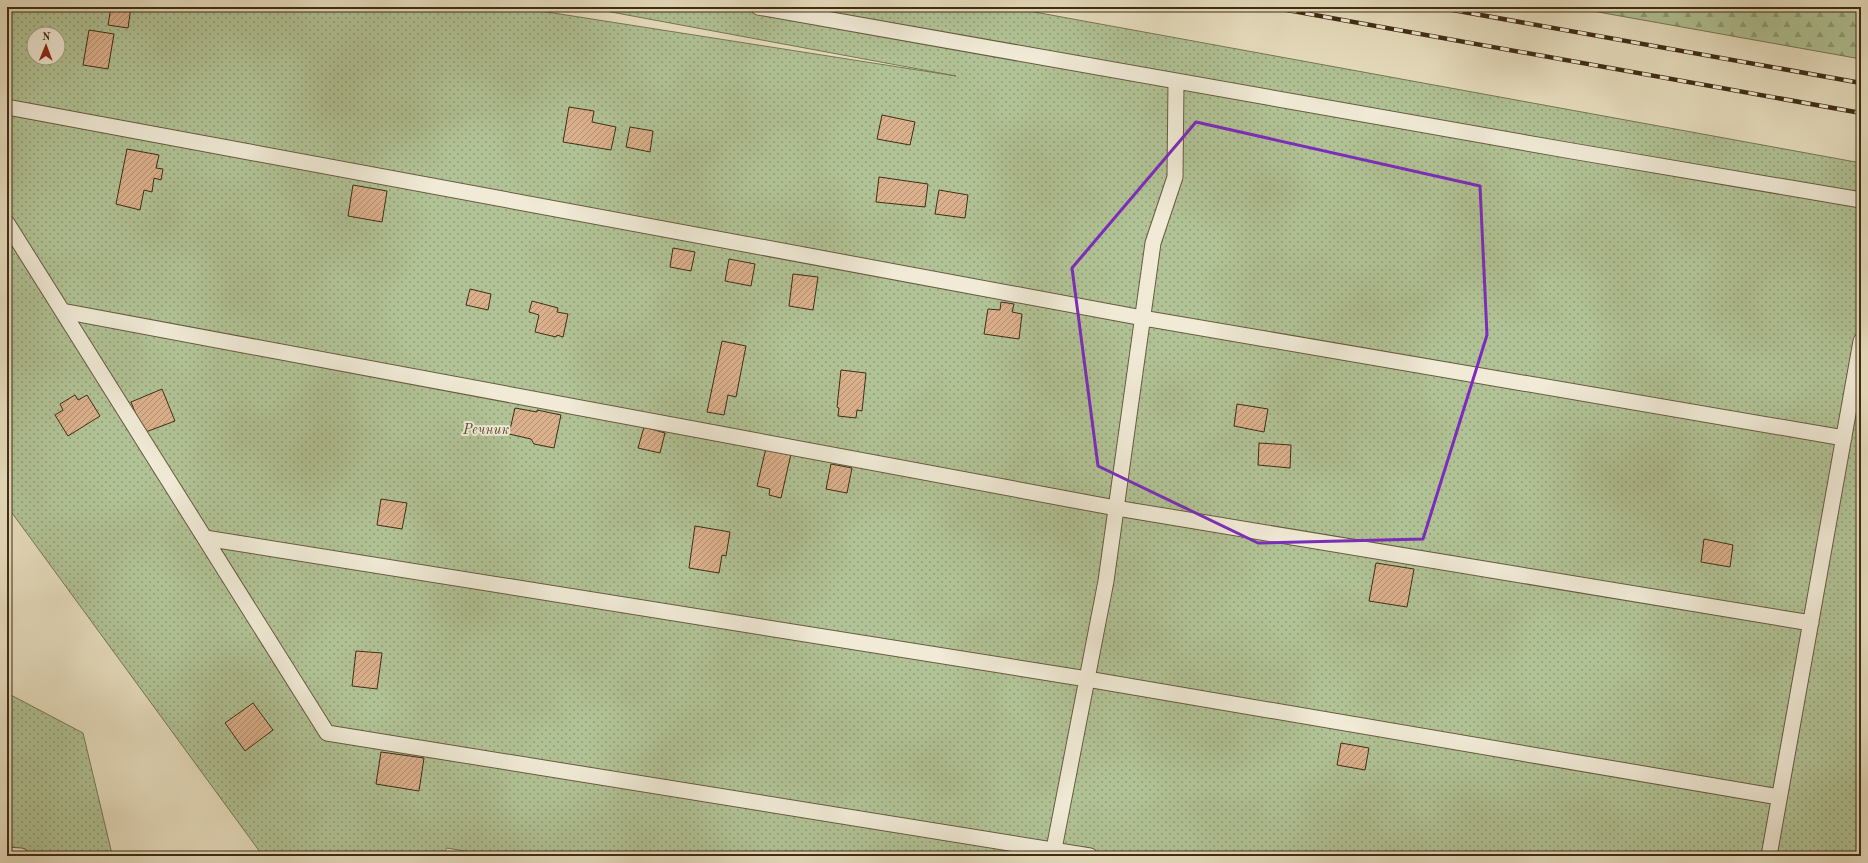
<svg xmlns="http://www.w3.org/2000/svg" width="1868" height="863" font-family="'Old Standard TT',serif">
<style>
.grass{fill:url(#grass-dots);stroke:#787856;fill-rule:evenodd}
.forest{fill:url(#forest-firs);stroke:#787856}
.building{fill:url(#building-hatch);stroke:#3f2d15}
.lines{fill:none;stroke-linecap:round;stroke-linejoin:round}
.service-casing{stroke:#695a40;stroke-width:17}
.service{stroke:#f0ead6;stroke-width:15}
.rail-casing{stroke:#3f2d15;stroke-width:4.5}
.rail{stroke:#f0ead6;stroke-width:3;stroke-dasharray:9;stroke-linecap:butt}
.marked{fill:none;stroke:#7b2cbf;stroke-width:3;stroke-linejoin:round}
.labels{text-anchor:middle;stroke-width:4;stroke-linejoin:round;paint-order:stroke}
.park-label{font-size:14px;font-style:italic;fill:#564b2f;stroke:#f0ead6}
</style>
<defs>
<pattern id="grass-dots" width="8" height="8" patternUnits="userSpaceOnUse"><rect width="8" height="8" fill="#b1c396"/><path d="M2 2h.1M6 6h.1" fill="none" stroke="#919f79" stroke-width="1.8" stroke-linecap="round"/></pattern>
<pattern id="forest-firs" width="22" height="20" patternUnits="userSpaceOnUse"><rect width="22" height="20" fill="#b1c396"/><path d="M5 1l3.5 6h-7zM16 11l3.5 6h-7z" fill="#919f79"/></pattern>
<pattern id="building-hatch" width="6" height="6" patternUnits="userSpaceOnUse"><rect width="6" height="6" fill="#dbb08c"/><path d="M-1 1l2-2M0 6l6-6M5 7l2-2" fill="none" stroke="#b39071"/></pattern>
</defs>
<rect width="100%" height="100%" fill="#e8dfc0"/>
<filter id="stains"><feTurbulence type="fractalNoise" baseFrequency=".005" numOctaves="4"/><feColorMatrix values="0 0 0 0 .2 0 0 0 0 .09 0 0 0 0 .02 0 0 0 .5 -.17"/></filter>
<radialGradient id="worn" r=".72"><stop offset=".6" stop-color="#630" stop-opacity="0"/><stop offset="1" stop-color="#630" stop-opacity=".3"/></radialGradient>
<!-- grass -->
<path class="grass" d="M7,7H515L956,76L584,7H1007L1861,163V856H494L447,848L442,856H263L7,506ZM34,34H58V58H34Z
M7,693L83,733L111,850L114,856H7Z"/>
<!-- forest -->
<path class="forest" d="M1570,7H1861V59Z"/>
<!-- building -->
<path class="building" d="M111,7H131L128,28L108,25Z
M89,30L114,34L108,69L83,65Z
M569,107L594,111L592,122L616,127L611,150L563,142Z
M882,115L915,122L910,145L877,139Z
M630,127L653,131L650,152L626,147Z
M127,149L159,155L156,168L163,169L161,180L154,178L152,192L144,190L140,210L116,204Z
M879,177L928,184L925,207L876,202Z
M353,185L387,191L382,222L348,216Z
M939,190L968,195L965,218L935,214Z
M673,248L695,252L691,271L670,267Z
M729,259L755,264L751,286L725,281Z
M793,274L818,277L813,310L789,306Z
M470,289L491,294L488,310L466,305Z
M532,301L558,308L557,312L568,314L563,337L557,335L556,337L535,332L539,315L529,312Z
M1001,302L1014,304L1012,312L1022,314L1019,339L984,334L988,309L1000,310Z
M722,341L746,346L736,397L728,395L724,415L707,412Z
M841,370L866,373L862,411L857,410L856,418L838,416L839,408L837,407Z
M162,389L175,421L143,433L131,402Z
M75,395L78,400L87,395L100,416L68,436L55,415L63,410L60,404Z
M1237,404L1268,409L1264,432L1234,426Z
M515,408L537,412V410L561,415L554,448L534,444L531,439L509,434Z
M644,427L665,433L660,453L638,448Z
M1259,443L1291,445L1290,468L1258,465Z
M766,448L791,454L781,498L769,495L770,489L757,486Z
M831,464L852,468L847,493L826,489Z
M381,499L407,503L402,529L377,525Z
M695,526L730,532L726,556L722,555L719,573L689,568Z
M1704,539L1733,545L1730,567L1701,562Z
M1376,563L1414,569L1407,607L1369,601Z
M356,651L382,653L377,689L352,686Z
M253,703L273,730L245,751L225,723Z
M1341,743L1369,748L1365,770L1337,765Z
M381,752L424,758L419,791L376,784Z"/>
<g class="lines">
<!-- service casing -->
<g class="service-casing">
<path id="service" d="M758,7L1572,151L1861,200
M7,107L1143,318L1844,438
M7,223L327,733L1090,856
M62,311L1116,508L1811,623
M205,538L1087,679L1779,797
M1054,849L1106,581L1153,243L1175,177L1176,82
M7,855L21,856
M1769,856L1861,341"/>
</g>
<!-- service -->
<use href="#service" class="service"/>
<!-- rail casing -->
<g class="rail-casing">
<path id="rail" d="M1270,7L1861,113
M1436,7L1861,83"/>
</g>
<!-- rail -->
<use href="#rail" class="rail"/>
</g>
<!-- marked area -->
<path class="marked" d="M1196,122L1480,186L1487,335L1423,539L1258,543L1098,466L1072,268Z"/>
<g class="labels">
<!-- park labels -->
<g class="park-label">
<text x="486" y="434">Речник</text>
</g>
</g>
<!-- margin -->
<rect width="1868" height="863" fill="none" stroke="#e8dfc0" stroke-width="24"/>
<rect x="8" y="8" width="1852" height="847" fill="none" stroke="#3f2d15" stroke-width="2"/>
<rect x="12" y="12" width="1844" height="839" fill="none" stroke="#3f2d15"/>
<!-- north arrow -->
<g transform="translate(46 46) rotate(1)"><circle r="19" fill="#f0ead6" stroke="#a99e89"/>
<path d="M0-3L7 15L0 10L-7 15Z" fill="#8f2418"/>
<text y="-6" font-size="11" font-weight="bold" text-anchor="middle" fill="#3f2d15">N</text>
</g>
<rect width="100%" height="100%" filter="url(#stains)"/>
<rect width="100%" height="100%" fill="url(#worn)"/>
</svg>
